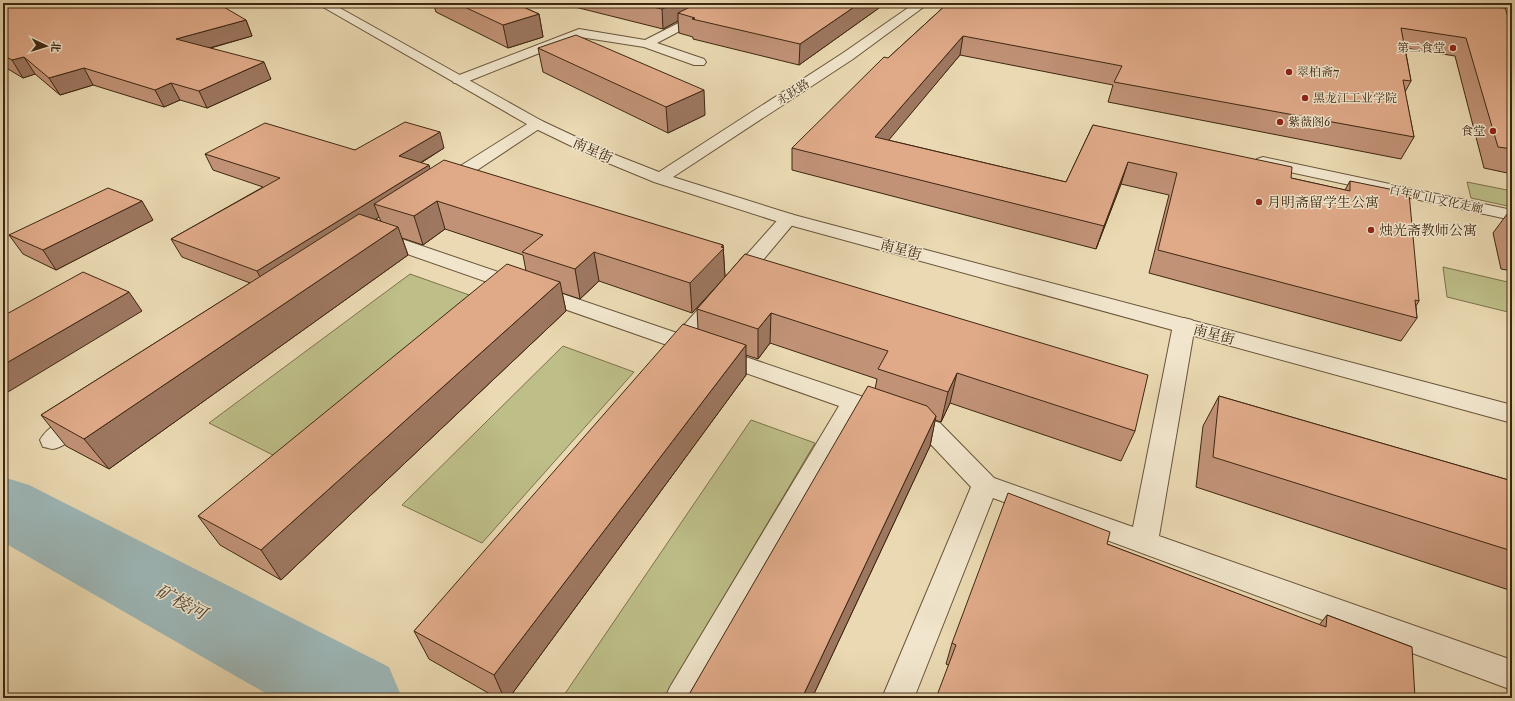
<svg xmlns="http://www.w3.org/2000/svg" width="1515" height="701" font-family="'IM FELL Great Primer','Noto Serif SC',serif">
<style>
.green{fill:#bdbe88;stroke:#7e724c}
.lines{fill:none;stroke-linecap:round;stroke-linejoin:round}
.river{fill:#9db7b7;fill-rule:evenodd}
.minor-casing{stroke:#695439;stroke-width:2}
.tertiary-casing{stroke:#695439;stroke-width:2}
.minor{fill:#f1e6cd;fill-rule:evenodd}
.tertiary{fill:#f1e6cd;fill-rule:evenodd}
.wall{fill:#c19276;stroke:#3e2711;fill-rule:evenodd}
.shaded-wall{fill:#9d7760;stroke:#3e2711}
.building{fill:#e0aa89;stroke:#3e2711}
.poi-dot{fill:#8f2418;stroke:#f1e6cd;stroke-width:1.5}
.labels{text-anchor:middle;stroke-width:3;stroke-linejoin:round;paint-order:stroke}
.far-poi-label{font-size:12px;fill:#3e2711;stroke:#f1e6cd;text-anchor:start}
.far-street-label{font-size:12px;fill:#3e2711;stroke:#f1e6cd}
.street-label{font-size:14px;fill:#3e2711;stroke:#f1e6cd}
.poi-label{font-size:14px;fill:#3e2711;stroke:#f1e6cd;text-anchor:start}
.near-water-label{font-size:18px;font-style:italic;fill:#564b3a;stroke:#f1e6cd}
</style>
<rect width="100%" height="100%" fill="#ead9b2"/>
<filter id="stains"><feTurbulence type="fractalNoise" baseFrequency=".005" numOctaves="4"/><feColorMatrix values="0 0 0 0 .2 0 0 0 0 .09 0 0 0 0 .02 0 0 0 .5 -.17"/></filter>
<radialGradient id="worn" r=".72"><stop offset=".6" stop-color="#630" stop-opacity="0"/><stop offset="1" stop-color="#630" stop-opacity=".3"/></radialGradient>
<!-- green -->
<path class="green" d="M1467,182L1512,191V207L1471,198Z
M1443,267L1512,283V313L1447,297Z
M410,274L472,296L277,457L209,423Z
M563,346L634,372L482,543L402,505Z
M751,420L815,443L664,698H562Z"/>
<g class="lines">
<!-- river -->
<path class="river" d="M3,477L29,485L389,667L402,698H274L3,542Z"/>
<!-- minor casing -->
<g class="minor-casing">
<path id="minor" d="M718,3H733L657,43L704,59L706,62L704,65H694L644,47L580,37L464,83H454L452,80L454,77L579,29L645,40Z
M537,119L542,121L545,124L542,127L450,188L444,189L438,188L435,184L438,180L532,121Z
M1263,157L1512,210V220L1257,165L1255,162L1257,159Z
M788,214L794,215L797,219L794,223L696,340L940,423L994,478L1133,527L1173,325L1176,320L1184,318L1192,320L1195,325L1159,536L1512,660V690L993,498L914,698H882L971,487L922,435L859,413L699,698H665L670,687L839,406L686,352C680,358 674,357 667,355L664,350L667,345L370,241L368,237L370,233L377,231L384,233L677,333L782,215Z
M82,411L91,414L94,420C89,429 63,448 53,449C50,449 46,447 43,447L40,440C47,427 68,415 82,411Z"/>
</g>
<!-- tertiary casing -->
<g class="tertiary-casing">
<path id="tertiary" d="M316,3H331L542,121L608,152L659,172L843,53L915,3H929L853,59L673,177L794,215L1512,405V423L782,223L654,182L596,158L532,127Z"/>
</g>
<!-- minor -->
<use href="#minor" class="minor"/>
<!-- tertiary -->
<use href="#tertiary" class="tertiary"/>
</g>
<!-- wall -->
<path class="wall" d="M3,3L246,20L252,36L211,48L271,79L207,108L180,100L164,107L93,85L60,95L35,74L23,78L3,66Z
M433,3H514L539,14L543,37L508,48L436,12Z
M571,3H886L799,65L693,39V37L679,33L678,21L663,29L571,6Z
M948,3L1494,7L1512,28V174L1484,168L1455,56L1405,48L1411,81L1405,92L1414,137L1401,159L1108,102L1113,85L960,55L888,140L1066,182L1093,125L1291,178L1345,190L1350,181L1419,301L1416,306L1417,318L1401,341L1149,273L1169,195L1121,184L1096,249L792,170V148L888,58Z
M538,48L705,115L668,133L543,72Z
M444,148L421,163L430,169L723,245L725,277L692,313L599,281L580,299L562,293L566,311L281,580L220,545L198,516L526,271L523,255L445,229L423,245L402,238L408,255L109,469L66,446L41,415L250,283L182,257L171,239L263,187L213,170L205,154L355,150ZM379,217L381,221L375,219Z
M1510,210H1512V271L1501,269L1493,233Z
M153,220L56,270L23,254L9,235Z
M745,254L1135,431L1121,461L950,403L941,422L935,420L930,446L812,698H687L875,389L877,379L770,343L758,359L746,355V375L509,698H497L429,659L414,631L698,329L697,309Z
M1219,396L1512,481V591L1196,487L1203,426Z
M1107,544L1319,625L1327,615L1412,647L948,665L946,664L952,643Z"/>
<!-- shaded-wall -->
<path class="shaded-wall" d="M675,3H715L678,13V21L663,29L662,9Z
M860,3H886L799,65L800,44Z
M539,14L543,37L508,48L503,25Z
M246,20L252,36L184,55L176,39Z
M963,36L960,55L873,159L875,137Z
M24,57L35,74L23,78L12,60Z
M264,62L271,79L207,108L199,91Z
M84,68L93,85L60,95L49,78Z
M171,83L180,100L164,107L155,90Z
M704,90L705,115L668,133L666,107Z
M440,132L444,148L405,172L399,156Z
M1128,162L1121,184L1096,249L1104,226Z
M429,165L434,182L374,204L379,217L266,289L257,271Z
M142,201L153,220L56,270L43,250Z
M437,201L445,229L423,245L414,216Z
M398,227L408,255L109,469L84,439Z
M723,245L725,277L692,313L690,283Z
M594,252L599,281L580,299L575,269Z
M560,282L566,311L281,580L261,550Z
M129,292L142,311L3,395V365Z
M771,313L770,343L758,359V329Z
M746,345V375L509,698H504L494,675Z
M957,373L950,403L941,422L948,392Z
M936,416L930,446L812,698H802Z"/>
<!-- building -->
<path class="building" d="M3,3H217L246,20L176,39L264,62L199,91L171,83L155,90L84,68L49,78L24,57L12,60L3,55Z
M456,3H514L539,14L503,25Z
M635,3H675L662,9Z
M698,3H860L800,44L692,19L695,18L678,13Z
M948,3H1493L1494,7L1505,8L1512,28V149L1498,147L1466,38L1401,28L1411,81L1403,80L1414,137L1114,82L1122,66L963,36L875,137L1066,182L1093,125L1292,167L1291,178L1350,191V181L1409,193L1419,301L1415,300L1417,318L1158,250L1177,173L1128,162L1104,226L792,148L884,57L888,58Z
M576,35L704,90L666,107L538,48Z
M405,122L440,132L399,156L429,165L257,271L171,239L280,178L205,154L265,123L355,150Z
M444,160L723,245L721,247L724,248L690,283L594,252L575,269L522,252L543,235L437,201L414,216L374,204Z
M108,188L142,201L43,250L9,235Z
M1510,210H1512V219Z
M359,214L398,227L84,439L41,415Z
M745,254L1148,375L1135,431L957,373L948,392L878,369L888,351L771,313L758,329L697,309Z
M507,264L560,282L261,550L198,516Z
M83,272L129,292L3,365V316Z
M683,324L746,345L494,675L414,631Z
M868,386L927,406L936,416L802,698H687Z
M1219,396L1512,481V551L1213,457Z
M1008,493L1110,532L1107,544L1326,627L1327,615L1412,647L1415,698H936L956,645L952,643Z"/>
<!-- markers -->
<g class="poi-dot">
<circle cx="1453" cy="48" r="4"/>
<circle cx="1289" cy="72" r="4"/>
<circle cx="1305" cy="98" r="4"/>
<circle cx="1280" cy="122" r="4"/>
<circle cx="1493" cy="131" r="4"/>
<circle cx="1259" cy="202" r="4"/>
<circle cx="1371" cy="230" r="4"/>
</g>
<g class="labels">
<!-- far-poi labels -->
<g class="far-poi-label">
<text x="1445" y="52" text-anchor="end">第二食堂</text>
<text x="1297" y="76">翠柏斋7</text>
<text x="1313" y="102">黑龙江工业学院</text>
<text x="1288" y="126">紫薇阁6</text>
<text x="1485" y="135" text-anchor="end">食堂</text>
</g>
<!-- far-street labels -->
<g class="far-street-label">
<text transform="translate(793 92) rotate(-33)" y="4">永跃路</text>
<text transform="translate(1436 199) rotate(12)" y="4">百年矿山文化走廊</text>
</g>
<!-- street labels -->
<g class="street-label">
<text transform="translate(593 150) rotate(24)" y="5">南星街</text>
<text transform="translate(901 249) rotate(15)" y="5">南星街</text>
<text transform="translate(1214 334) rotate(15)" y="5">南星街</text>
</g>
<!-- poi labels -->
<g class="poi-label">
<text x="1267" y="207">月明斋留学生公寓</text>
<text x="1379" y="235">烛光斋教师公寓</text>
</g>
<!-- near-water labels -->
<g class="near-water-label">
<text transform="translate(181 602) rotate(28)" y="6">矿棱河</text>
</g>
</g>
<!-- margin -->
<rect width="1515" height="701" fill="none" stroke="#ead9b2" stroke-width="16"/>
<rect x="4" y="4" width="1507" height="693" fill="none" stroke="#3e2711" stroke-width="2"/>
<rect x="8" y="8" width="1499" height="685" fill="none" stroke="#3e2711"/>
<!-- north arrow -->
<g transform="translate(46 46) rotate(94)" stroke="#f1e6cd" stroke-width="3" paint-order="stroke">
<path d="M0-3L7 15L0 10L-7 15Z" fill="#3e2711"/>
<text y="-6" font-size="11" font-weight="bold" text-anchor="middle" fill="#3e2711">北</text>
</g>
<rect width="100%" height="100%" filter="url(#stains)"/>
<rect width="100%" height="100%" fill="url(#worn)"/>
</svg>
